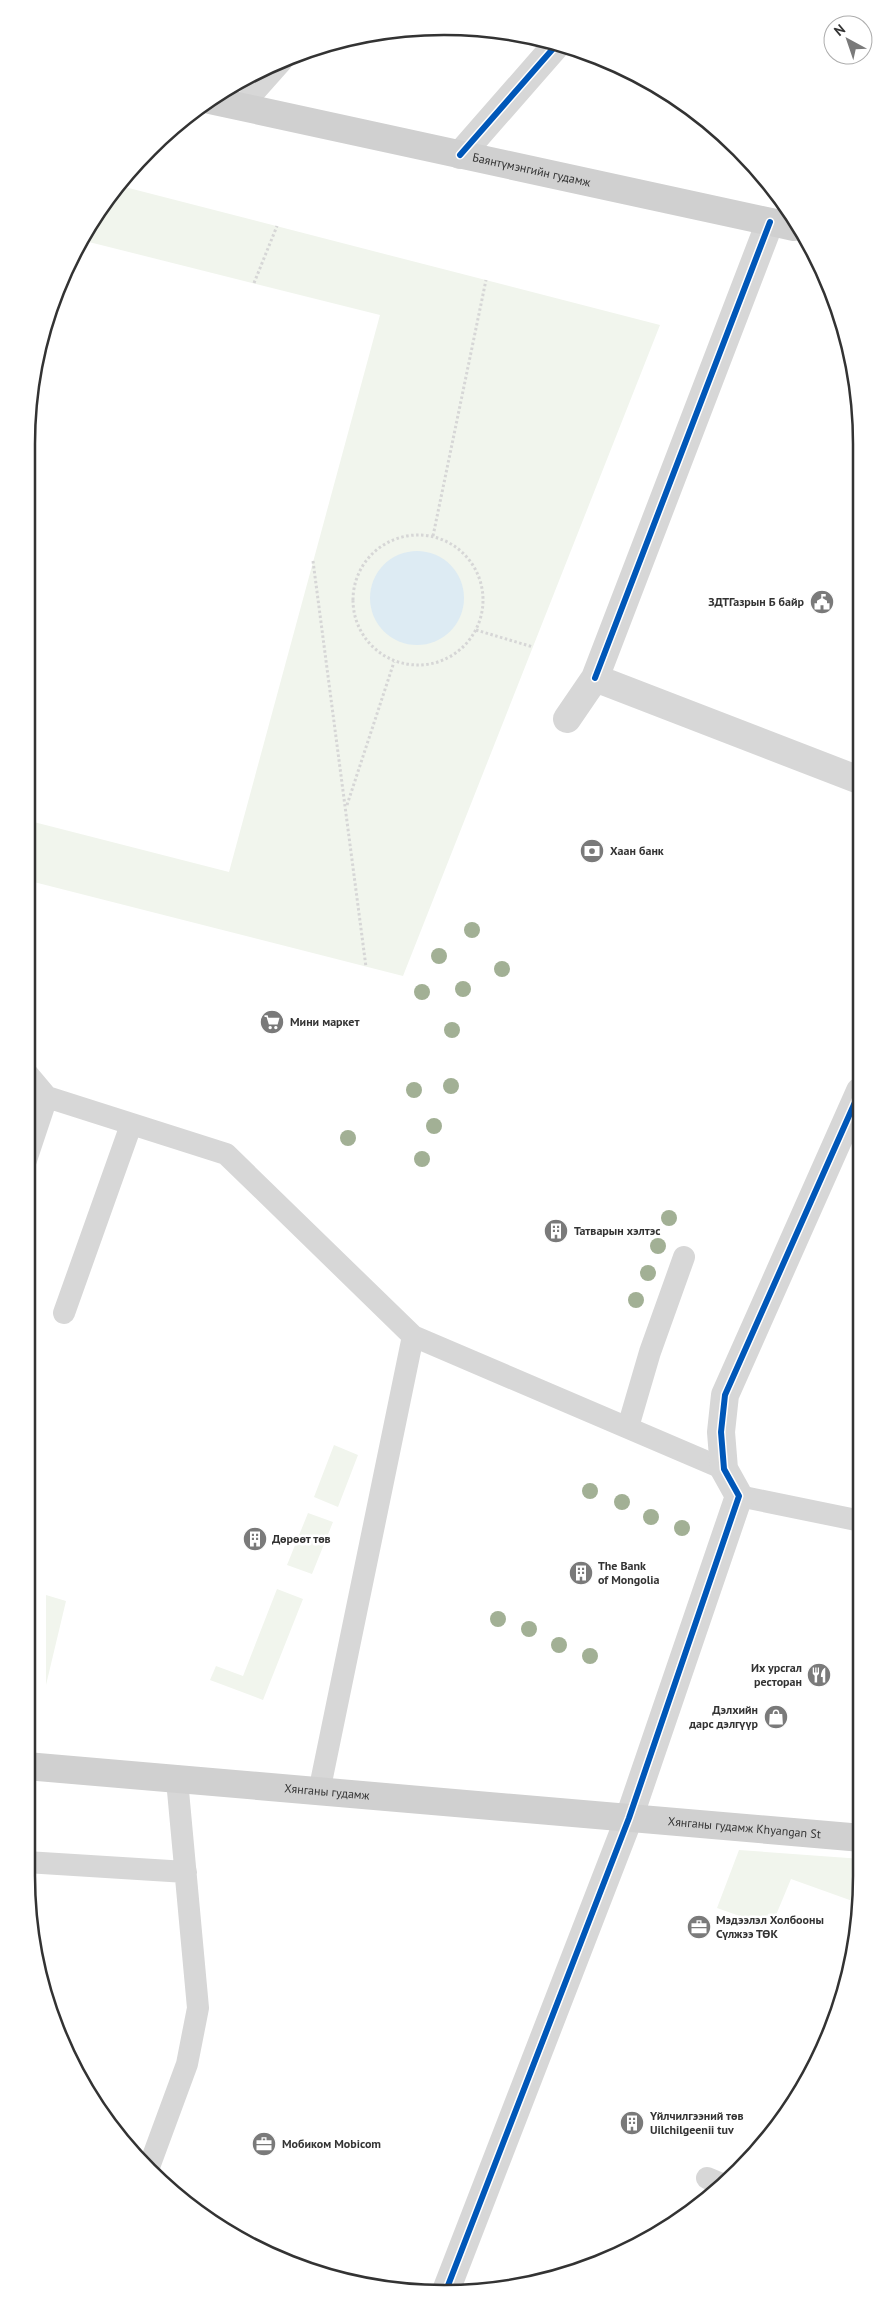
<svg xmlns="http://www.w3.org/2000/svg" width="888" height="2320" font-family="'PT Sans',sans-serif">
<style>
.green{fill:#f1f5ed}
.water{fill:#ddebf3}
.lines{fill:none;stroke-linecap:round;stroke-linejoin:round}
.path{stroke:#d6d6d6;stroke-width:3;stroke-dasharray:2.5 2.5;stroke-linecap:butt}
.lane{stroke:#d7d7d7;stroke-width:22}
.street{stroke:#d7d7d7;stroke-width:28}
.secondary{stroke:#d0d0d0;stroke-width:28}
.cycleway-casing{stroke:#fff;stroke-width:9}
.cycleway{stroke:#0057b8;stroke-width:6}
.tree{fill:#a2b095}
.labels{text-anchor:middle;stroke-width:5;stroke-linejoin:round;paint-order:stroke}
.street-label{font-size:12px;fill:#333;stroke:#fff}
.poi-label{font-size:12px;font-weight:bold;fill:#333;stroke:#fff;text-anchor:start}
.rim{fill:none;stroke:#333;stroke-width:2.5}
</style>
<rect width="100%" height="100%" fill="#fff"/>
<!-- green -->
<path class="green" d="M117,185L660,325L403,976L26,880V820L229,872L380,315L81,240Z
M334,1445L358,1455L338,1507L314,1497Z
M308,1513L333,1522L312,1574L287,1565Z
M277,1589L303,1599L263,1700L210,1680L216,1666L243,1676Z
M46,1595L66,1601L46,1685Z
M739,1850L862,1859L858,1903L791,1879L771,1927L717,1908Z"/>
<!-- water -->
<path class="water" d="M370 598a47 47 0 1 1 94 0a47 47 0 1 1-94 0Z"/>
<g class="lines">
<!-- path -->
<path class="path" d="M254,283L277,226
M353 600a65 65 0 1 1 130 0a65 65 0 1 1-130 0Z
M433,536L486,280
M313,561L366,967
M476,630L533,647
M347,805L394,662"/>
<!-- lane -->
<path class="lane" d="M241,107L282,61
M26,1072L47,1097L226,1154L413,1336L724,1469
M26,1160L47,1097
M64,1313L131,1125
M628,1427L650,1352L684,1257
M739,1496L861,1521
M319,1792L413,1336
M26,1862L186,1872
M149,2167L187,2064L198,2008L177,1780
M707,2178L719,2183"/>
<!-- street -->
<path class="street" d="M460,155L558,43
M595,678L770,222
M567,719L595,678L859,780
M447,2288L629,1818L739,1496L724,1469L721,1432L725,1395L860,1091"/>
<!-- secondary -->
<g class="secondary">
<path id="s1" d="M210,100L794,227"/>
<path id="s2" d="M26,1766L862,1838"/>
</g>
<!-- cycleway casing -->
<g class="cycleway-casing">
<path id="cycleway" d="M460,155L558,43
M595,678L770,222
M447,2288L629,1818L739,1496L724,1469L721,1432L725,1395L860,1091"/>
</g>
<!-- cycleway -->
<use href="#cycleway" class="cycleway"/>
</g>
<!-- trees -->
<g class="tree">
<circle cx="472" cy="930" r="8"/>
<circle cx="439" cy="956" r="8"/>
<circle cx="502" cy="969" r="8"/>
<circle cx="463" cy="989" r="8"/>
<circle cx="422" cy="992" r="8"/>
<circle cx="452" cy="1030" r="8"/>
<circle cx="451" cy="1086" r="8"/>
<circle cx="414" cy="1090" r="8"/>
<circle cx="434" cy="1126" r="8"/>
<circle cx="348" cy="1138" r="8"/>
<circle cx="422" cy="1159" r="8"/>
<circle cx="669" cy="1218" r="8"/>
<circle cx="658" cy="1246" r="8"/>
<circle cx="648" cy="1273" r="8"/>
<circle cx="636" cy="1300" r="8"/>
<circle cx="590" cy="1491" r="8"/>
<circle cx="622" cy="1502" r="8"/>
<circle cx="651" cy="1517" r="8"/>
<circle cx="682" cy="1528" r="8"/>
<circle cx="498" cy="1619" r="8"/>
<circle cx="529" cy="1629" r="8"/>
<circle cx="559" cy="1645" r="8"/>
<circle cx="590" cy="1656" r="8"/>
</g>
<!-- icons -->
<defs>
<g id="civic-disc" transform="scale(1.25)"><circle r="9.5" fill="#7a7a7a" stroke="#fff"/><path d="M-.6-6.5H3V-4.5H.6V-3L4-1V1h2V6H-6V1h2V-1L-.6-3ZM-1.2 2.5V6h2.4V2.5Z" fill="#fff"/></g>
<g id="bank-disc" transform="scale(1.25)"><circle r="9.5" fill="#7a7a7a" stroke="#fff"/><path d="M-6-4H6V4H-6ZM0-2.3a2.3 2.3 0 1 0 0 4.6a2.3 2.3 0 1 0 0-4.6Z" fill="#fff"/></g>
<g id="supermarket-disc" transform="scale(1.25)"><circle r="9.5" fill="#7a7a7a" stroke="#fff"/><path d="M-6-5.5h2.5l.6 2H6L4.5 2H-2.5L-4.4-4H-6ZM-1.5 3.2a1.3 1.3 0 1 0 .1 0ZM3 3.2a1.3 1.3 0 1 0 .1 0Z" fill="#fff"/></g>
<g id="building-disc" transform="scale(1.25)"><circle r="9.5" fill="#7a7a7a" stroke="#fff"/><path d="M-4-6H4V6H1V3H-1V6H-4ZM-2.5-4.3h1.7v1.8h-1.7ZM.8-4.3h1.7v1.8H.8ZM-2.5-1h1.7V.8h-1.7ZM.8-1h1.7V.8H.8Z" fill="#fff"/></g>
<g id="restaurant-disc" transform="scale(1.25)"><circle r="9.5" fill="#7a7a7a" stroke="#fff"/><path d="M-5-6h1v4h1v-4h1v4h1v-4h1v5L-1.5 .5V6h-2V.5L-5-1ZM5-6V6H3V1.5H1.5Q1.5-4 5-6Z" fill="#fff"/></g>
<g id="shop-disc" transform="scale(1.25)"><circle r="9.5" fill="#7a7a7a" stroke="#fff"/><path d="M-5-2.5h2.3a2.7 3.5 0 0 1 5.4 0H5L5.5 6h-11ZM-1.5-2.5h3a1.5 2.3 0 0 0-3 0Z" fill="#fff"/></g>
<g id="office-disc" transform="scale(1.25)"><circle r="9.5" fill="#7a7a7a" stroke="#fff"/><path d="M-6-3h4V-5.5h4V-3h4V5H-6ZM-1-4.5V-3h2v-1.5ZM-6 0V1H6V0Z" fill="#fff"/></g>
</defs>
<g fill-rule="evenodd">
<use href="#civic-disc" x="822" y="602"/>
<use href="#bank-disc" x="592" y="851"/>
<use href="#supermarket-disc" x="272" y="1022"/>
<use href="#building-disc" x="556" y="1231"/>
<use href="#building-disc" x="255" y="1539"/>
<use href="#building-disc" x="581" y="1573"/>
<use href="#restaurant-disc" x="819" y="1675"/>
<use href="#shop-disc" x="776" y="1717"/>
<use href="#office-disc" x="699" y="1927"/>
<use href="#building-disc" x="632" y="2123"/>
<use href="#office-disc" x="264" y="2144"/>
</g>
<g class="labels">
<!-- street labels -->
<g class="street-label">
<text dy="4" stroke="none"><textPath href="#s1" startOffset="329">Баянтүмэнгийн гудамж</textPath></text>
<text dy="4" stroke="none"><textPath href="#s2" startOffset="302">Хянганы гудамж</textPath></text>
<text dy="4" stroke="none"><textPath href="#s2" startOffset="721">Хянганы гудамж Khyangan St</textPath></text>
</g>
<!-- poi labels -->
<g class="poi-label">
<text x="804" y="606" text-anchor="end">ЗДТГазрын Б байр</text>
<text x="610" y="855">Хаан банк</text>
<text x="290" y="1026">Мини маркет</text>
<text x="574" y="1235">Татварын хэлтэс</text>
<text x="272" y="1543">Дөрөөт төв</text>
<text x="598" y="1570">The Bank<tspan x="598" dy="14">of Mongolia</tspan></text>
<text x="802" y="1672" text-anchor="end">Их урсгал<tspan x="802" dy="14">ресторан</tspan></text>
<text x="758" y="1714" text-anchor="end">Дэлхийн<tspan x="758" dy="14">дарс дэлгүүр</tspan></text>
<text x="716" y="1924">Мэдээлэл Холбооны<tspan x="716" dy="14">Сүлжээ ТӨК</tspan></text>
<text x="650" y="2120">Үйлчилгээний төв<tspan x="650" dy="14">Uilchilgeenii tuv</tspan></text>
<text x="282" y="2148">Мобиком Mobicom</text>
</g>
</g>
<!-- crop -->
<path d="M0 0H888V2320H0ZM444 35H444A409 409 0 0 1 853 444V1876A409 409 0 0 1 444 2285H444A409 409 0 0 1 35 1876V444A409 409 0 0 1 444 35Z" fill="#fff" fill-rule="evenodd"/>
<path class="rim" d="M444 35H444A409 409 0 0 1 853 444V1876A409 409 0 0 1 444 2285H444A409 409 0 0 1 35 1876V444A409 409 0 0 1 444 35Z"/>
<!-- north arrow -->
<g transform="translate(848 40) rotate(320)"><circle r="24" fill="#ffffff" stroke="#adadad"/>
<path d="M0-4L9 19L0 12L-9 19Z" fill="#7a7a7a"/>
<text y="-8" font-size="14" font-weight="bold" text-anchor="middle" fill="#333333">N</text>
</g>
</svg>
